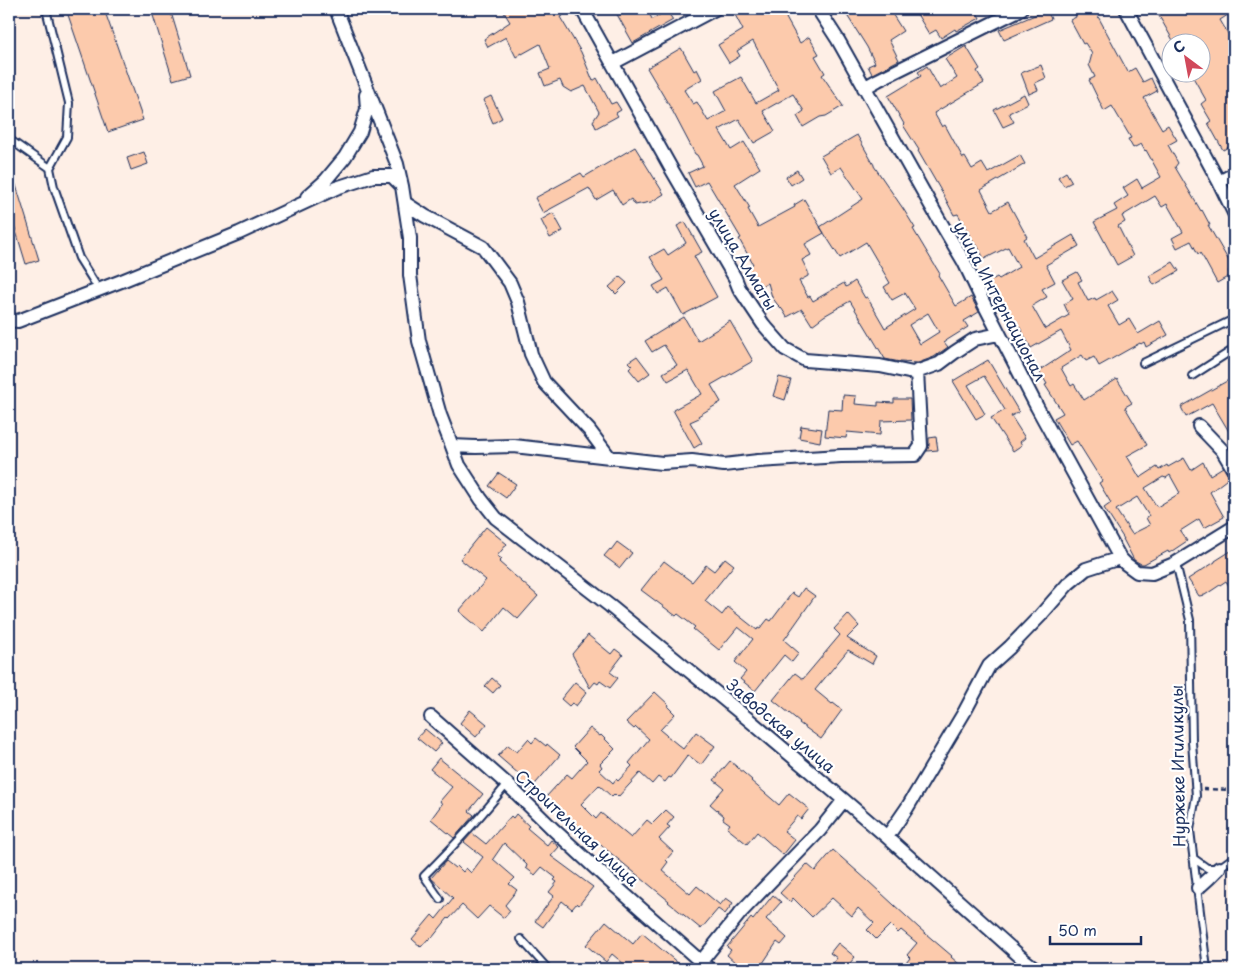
<svg xmlns="http://www.w3.org/2000/svg" width="1243" height="978" font-family="'Playpen Sans',sans-serif">
<style>
.building{fill:#fccaac;stroke:#1b2f5e;fill-rule:evenodd}
.lines{fill:none;stroke-linecap:round;stroke-linejoin:round}
.lane-casing{stroke:#1b2f5e;stroke-width:10}
.street-casing{stroke:#1b2f5e;stroke-width:16}
.path{stroke:#1b2f5e;stroke-width:2.5;stroke-dasharray:5 4;stroke-linecap:butt}
.lane{stroke:#fff;stroke-width:6}
.street{stroke:#fff;stroke-width:12}
.labels{text-anchor:middle;stroke-width:4.5;stroke-linejoin:round;paint-order:stroke}
.street-label{font-size:16px;fill:#1b2f5e;stroke:#fff}
</style>
<rect width="100%" height="100%" fill="#feefe6"/>
<filter id="ink" filterUnits="userSpaceOnUse"><feTurbulence type="fractalNoise" baseFrequency=".02" numOctaves="2"/><feDisplacementMap in="SourceGraphic" scale="10" xChannelSelector="R" yChannelSelector="G"/><feConvolveMatrix kernelMatrix="1 2 1 2 8 2 1 2 1" color-interpolation-filters="sRGB"/></filter>
<g filter="url(#ink)">
<!-- building -->
<path class="building" d="M66,9H104L143,120L108,132Z
M151,9H170L190,75L173,80Z
M502,9H558L563,16L560,17L581,52L593,81L597,78L611,104L616,102L621,110L616,113L618,116L596,128L593,121L599,112L585,86L571,92L563,87L560,80L545,86L540,73L550,69L540,44L522,54V53L516,57L506,37L488,47L484,39L510,22Z
M614,9H647L652,19L667,11L673,20L633,43Z
M732,9H783L788,16L786,18L800,43L809,37L819,54L815,56L825,73L822,75L843,106L826,116L820,117L803,127L797,116L804,111L793,94L763,111L775,131L754,143L739,119L719,130L731,150L744,142L760,168L735,184L750,208L748,209L758,227L795,207L794,205L804,199L824,233L805,244L811,255L802,260L808,272V276L799,281L808,297L810,296L813,301L844,283L846,287L855,281L865,298L867,297L885,328L915,309L905,293L892,300L884,287L890,283L866,242L840,258L820,227L863,199L841,167L831,173L821,156L857,135L874,165V166L904,210L915,228L913,229L940,274L938,275L956,306L971,297L979,312L964,321L968,327L944,342L948,347L934,357L918,363L900,362L885,359L850,301L824,316L812,325L802,309L787,317L782,309L777,304L772,297L768,283L756,290L745,269L753,264L739,239L741,238L707,181L695,187L688,173L703,166L697,155L695,154L673,112L647,68L681,48L694,71L697,69L702,79L684,90L693,104L697,102L708,121L726,111L715,91L741,77L756,103L779,90L753,41L737,51L740,56L729,63L718,45L743,30ZM928,313L939,332L920,344L909,325Z
M843,9H889L903,31L889,40L899,60L872,74L868,66L875,63L867,47Z
M917,9H975L980,18L956,31L955,29L941,38L936,30L929,34L917,14L919,12Z
M1073,9H1094L1128,72L1135,68L1143,82L1151,78L1157,91L1144,98L1162,129L1168,125L1177,140L1168,145L1178,163L1175,167L1201,211L1202,210L1210,225H1208L1233,268L1228,271L1231,275L1217,283L1204,259L1200,253L1198,254L1191,241L1177,248L1172,238L1183,232L1167,204L1162,207L1155,196L1122,216L1125,222L1118,226L1133,256L1117,265L1094,222L1117,210L1114,205L1128,196L1123,188L1137,179L1142,188L1161,177L1146,150L1145,151L1141,144L1133,148L1128,139L1131,138L1112,106L1104,111L1089,80L1095,77L1089,65L1092,54L1085,43L1083,44L1070,20L1076,17Z
M1155,9H1234V11L1220,20L1230,37L1229,38L1234,46V144L1223,150L1208,123L1211,121L1201,104L1206,100L1190,72H1200V42H1174Z
M1047,10L1051,19L1004,40L999,30Z
M966,46L980,69L977,71L984,83L934,113L942,127L945,125L963,158L965,157L972,169L982,163L988,173L1020,155L1025,164L981,190L992,211L1008,202L1027,237L1024,239L1034,258L1073,235L1079,246L1046,265L1055,282L1042,289L1047,297L1032,306L1045,329L1069,315L1064,304L1073,299L1062,280L1077,272L1082,280L1078,282L1088,301L1095,298L1096,300L1112,291L1118,300L1108,306L1119,325L1129,319L1138,334L1160,321L1168,335L1146,347L1144,342L1141,344L1140,343L1099,366L1094,357L1086,361L1082,355L1061,368L1071,386L1074,384L1084,400L1117,379L1132,403L1125,407L1147,445L1127,456L1140,478L1157,467L1159,470L1167,465L1168,467L1184,458L1191,470L1203,462L1210,475L1223,467L1227,474L1230,477L1210,492L1224,517L1204,528L1199,519L1180,531L1187,541L1169,553L1168,551L1144,564H1141L1134,560L1123,539H1124L1104,508L1111,503L1099,483L1102,481L1077,441L1070,445L1054,418L1063,413L1045,385L1047,384L1039,371L1071,350L1061,331L1031,348L1019,326L1017,327L1004,305L1000,307L986,283L997,277L999,279L1019,267L1008,247L984,259L977,245H975L958,214L954,215L944,196L918,151L919,150L903,125L904,124L888,96L921,76L918,72L927,66L940,89L957,78L945,59ZM1170,475L1180,493L1157,507L1145,488L1163,477L1166,478ZM1137,497L1149,516L1146,518L1150,525L1132,534L1116,510Z
M1041,65L1046,78L1035,83L1038,90L1029,94L1021,73Z
M1024,94L1028,103L1009,113L1014,122L1003,127L994,110Z
M491,96L502,118L493,123L483,100Z
M635,147L664,194L651,202L635,205L631,199L622,205L613,190L596,200L589,188L543,213L535,198L581,173L584,177Z
M144,152L148,164L131,170L127,158Z
M9,169H11L39,260L26,264L9,208Z
M797,170L802,178L791,185L786,177Z
M1066,172L1072,182L1064,186L1058,177Z
M553,213L563,231L550,238L541,220Z
M685,222L702,252L694,256L717,297L683,315L668,288L658,294L653,286L664,280L650,257L664,249L668,255L686,243L677,226Z
M1173,262L1179,271L1154,285L1149,276Z
M620,277L627,283L616,294L609,287Z
M684,317L698,341L730,321L753,361L711,385L721,402L698,416L699,418L690,422L702,443L694,448L673,410L702,394L688,370L668,381L663,373L677,365L664,345L652,352L645,341Z
M637,356L650,373L639,381L629,369L632,366L628,362Z
M988,360L1019,412L1011,416L1025,438L1020,442L1022,445L1013,451L991,418L1005,410L984,376L968,385L985,414L976,419L953,381Z
M779,377L791,380L785,400L773,396Z
M1234,377V440L1212,403L1186,417L1181,407Z
M843,395L856,396L855,404L878,406V402L894,403V399H910L911,420L881,421L880,435L847,432L846,438L825,436L828,409L842,410Z
M801,426L822,429L820,442L799,438Z
M936,437L938,450L927,451L929,446V438Z
M499,473L516,484L506,498L489,486Z
M486,527L507,544L497,556L502,559L499,562L538,596L518,619L504,607L484,632L459,611L486,580L460,559Z
M617,542L632,553L620,568L604,556L610,549L611,550Z
M1234,549V595L1226,581L1205,595L1199,596L1188,579L1215,562V561Z
M725,558L734,565L705,601L722,615L728,607L757,630L758,628L760,629L768,619L771,621L792,593L798,597L804,588L815,596L784,640L799,653L792,662L784,655L755,691L740,679L746,672L735,662L753,639L738,627L719,650L693,629L695,627L678,614L676,616L641,590L664,561L692,582L706,565L714,571Z
M848,614L859,626L847,638L876,656L872,664L848,650L815,690L832,704L833,703L842,710L821,739L799,723L800,722L773,700L795,673L803,679L840,635L834,629Z
M588,635L611,654L615,649L623,655L610,672L618,678L610,688L600,681L598,684L595,682L590,688L572,654Z
M492,678L500,685L493,693L485,686Z
M575,682L587,692L576,706L572,703L569,706L561,699Z
M655,692L669,705L668,707L675,714L660,730L683,749L696,732L715,746L701,765L688,755L671,778L669,777L665,782L658,777L652,784L640,773L618,797L615,794L612,797L599,785L581,804L596,819L601,813L631,838L647,820L652,824L666,810L674,817L667,825L670,827L659,839L673,852L666,860L668,862L662,870L690,894L697,886L720,905L726,898L733,903L725,914L718,909L701,929L668,902L669,901L574,823L546,797L567,774L572,778L587,761L573,747L590,728L600,736L601,735L615,749L600,764L602,767L599,770L613,783L616,779L618,781L632,766L629,763L649,739L636,727L634,729L626,722Z
M470,710L487,724L476,737L460,723Z
M425,729L442,743L434,752L417,738Z
M536,738L546,746L547,744L560,755L530,790L525,786L524,788L515,781L520,775L498,756L508,745L517,752L528,739L532,743Z
M439,758L483,794L469,811L474,815L454,838L431,819L442,804L440,801L452,787L430,769Z
M730,761L752,780L751,781L779,805L789,793L809,809L801,819L797,816L784,831L795,840L783,855L757,832L747,844L727,828L730,824L723,819L724,816L710,804L724,788L714,780Z
M516,814L529,826L527,828L547,845L551,840L559,847L551,856L593,887L579,905L577,903L572,909L562,901L543,927L535,921L554,896L549,892L557,882L554,880L556,878L542,867L535,875L526,868L527,865L504,843L493,859L515,878L509,884L517,890L505,905L510,911L504,918L489,906L477,919L462,905L449,919L448,918L432,938L431,937L429,940L428,939L421,947L412,939L432,915L436,919L453,898L431,878L446,861L455,868L457,866L463,872L466,868L471,873L483,857L464,842L472,833L486,844L511,816L513,818Z
M833,850L868,881L919,928L952,956L951,957L965,969H901L910,958L907,955L917,943L901,930L898,933L890,925L876,939L867,930L874,923L858,908L852,916L832,898L812,917L793,898L790,902L780,893L807,864L815,871Z
M773,895L781,902L766,919L787,938L781,945L777,942L759,969H740L737,964L727,955L731,950L727,947L751,918L753,920Z
M606,921L633,944L642,933L685,969H630L612,954L606,962L586,945Z
M838,943L855,957L845,969H828L837,958L830,953Z"/>
<g class="lines">
<!-- lane casing -->
<g class="lane-casing">
<path id="lane" d="M46,9L69,103L67,137L50,168L54,187L79,258L99,290
M9,139L50,168
M1143,363L1234,319
M1192,376L1234,349
M1174,564L1178,571L1190,620L1192,742L1196,796L1190,830L1207,969
M1193,858L1207,868H1219L1234,857
M440,899L424,876C453,847 481,817 507,784
M521,939L548,969"/>
</g>
<!-- street casing -->
<g class="street-casing">
<path id="street" d="M336,9L397,164L402,186L410,238V275L419,341L440,415L452,446L459,465L481,499L496,518L610,606L748,719L844,800L887,837L1023,959L1036,969
M582,9L672,170L735,278L739,288L763,324L785,349L805,360L880,366L913,373L939,364L955,352L975,339L999,334
M818,9L838,40L938,218L964,262L984,304L1037,407L1120,558L1126,564L1137,572L1152,573L1174,564L1234,527
M1126,9L1219,182L1234,213
M613,63L715,9
M864,88L878,80L1021,9
M1219,182L1234,174
M307,197L325,181L345,157L360,132L367,109L366,95
M405,203L425,216L483,247L510,283L518,302L531,354L544,382L589,430L610,458
M9,320L18,321L124,280L239,233L336,188L373,176H392L402,186
M1199,426L1222,450L1234,470
M452,446L476,447L514,446L662,463L692,461L724,465L758,461L841,456L915,455L921,446L917,371
M431,717L507,784L554,830L604,876L709,969
M887,837L907,808L965,711L989,666L1010,647L1040,616L1068,584L1086,569L1120,558
M1198,888L1209,878L1219,868
M695,969L741,912L820,830L844,800"/>
</g>
<!-- path -->
<path class="path" d="M1203,789L1234,790"/>
<!-- lane -->
<use href="#lane" class="lane"/>
<!-- street -->
<use href="#street" class="street"/>
</g>
</g>
<g class="labels">
<!-- street labels -->
<g class="street-label">
<text transform="translate(743 259) rotate(59)" y="6">улица Алматы</text>
<text transform="translate(1000 301) rotate(62)" y="6">улица Интернационал</text>
<text transform="translate(781 726) rotate(40)" y="6">Заводская улица</text>
<text transform="translate(1178 766) rotate(-91)" y="6">Нуржеке Игиликулы</text>
<text transform="translate(577 828) rotate(43)" y="6">Строительная улица</text>
</g>
</g>
<!-- margin -->
<rect width="1243" height="978" fill="none" stroke="#fff" stroke-width="30"/>
<rect x="15" y="15" width="1213" height="948" fill="none" stroke="#1b2f5e" stroke-width="2" filter="url(#ink)"/>
<!-- north arrow -->
<g transform="translate(1186 58) rotate(328)"><circle r="24" fill="#ffffff" stroke="#a4acbf"/>
<path d="M0-4L9 19L0 12L-9 19Z" fill="#d1495b"/>
<text y="-8" font-size="14" font-weight="bold" text-anchor="middle" fill="#1b2f5e">С</text>
</g>
<!-- scale -->
<path d="M1050 936v8h91v-8" fill="none" stroke="#1b2f5e" stroke-width="2.5"/>
<text x="1058" y="936" font-size="15" fill="#1b2f5e" stroke="#ffffff" stroke-width="4" paint-order="stroke">50 m</text>
</svg>
